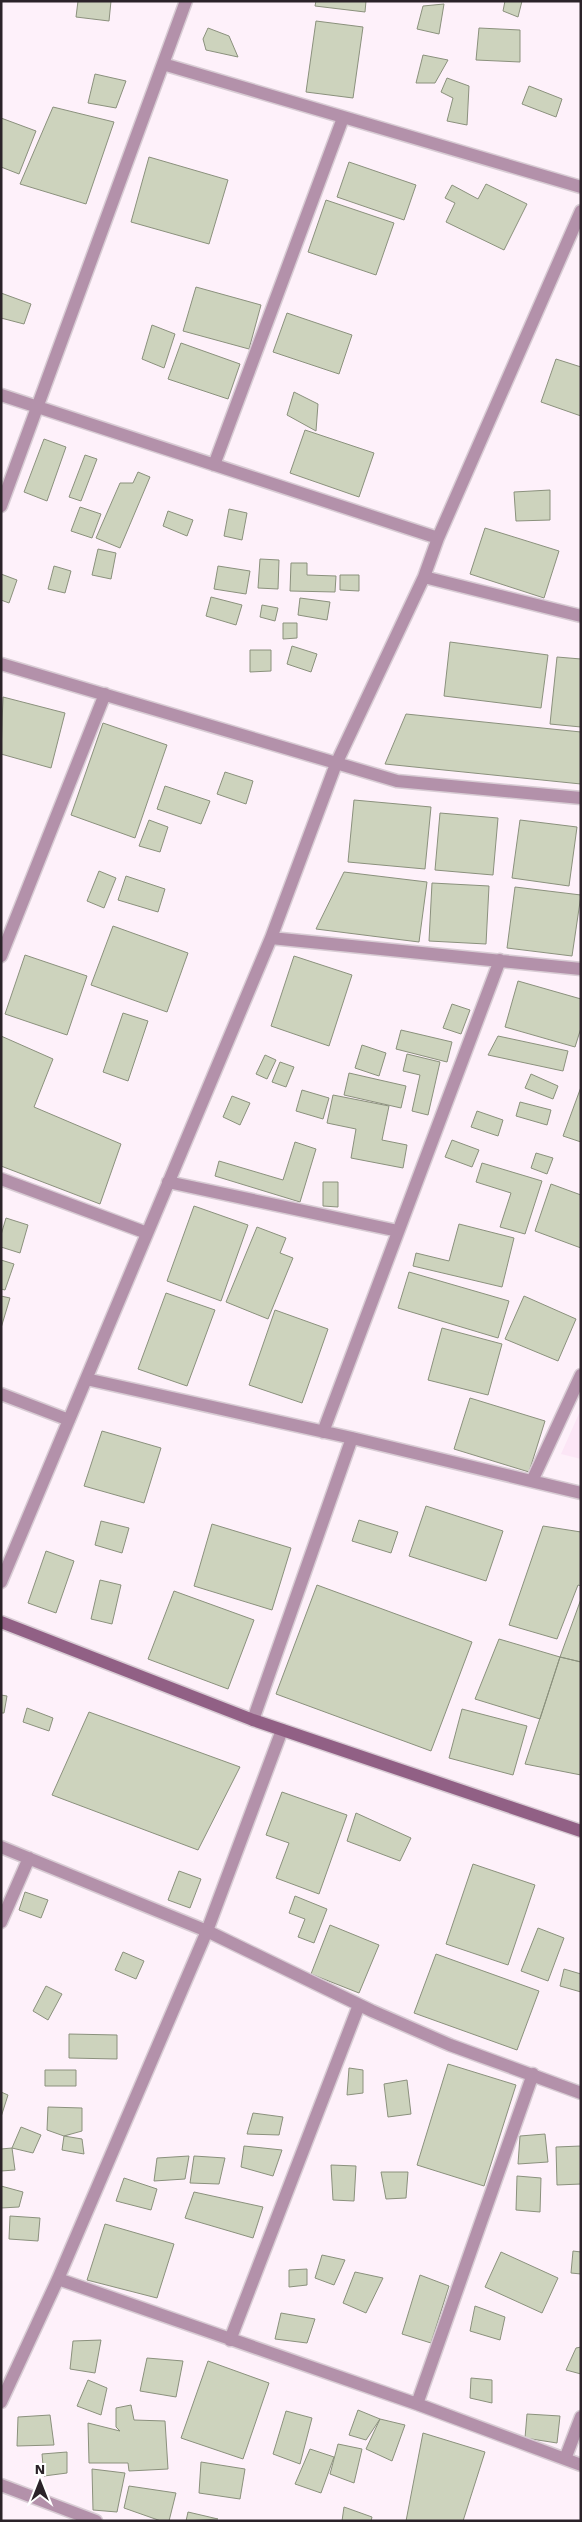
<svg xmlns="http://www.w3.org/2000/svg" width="582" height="2522" font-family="'Work Sans',sans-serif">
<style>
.built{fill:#fce6f6}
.building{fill:#cdd3bd;stroke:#8b917d}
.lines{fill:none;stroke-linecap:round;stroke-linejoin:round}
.street-casing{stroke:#d8ccd4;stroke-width:15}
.secondary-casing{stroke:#d8ccd4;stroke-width:15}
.street{stroke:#b391aa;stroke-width:12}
.secondary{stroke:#916085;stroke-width:12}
</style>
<rect width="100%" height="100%" fill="#fef1fa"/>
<!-- built -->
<path class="built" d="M581,1409V1459L561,1454Z"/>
<!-- building -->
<path class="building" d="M78,1H111L109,21L76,17Z
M316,1H366L365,12L315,6Z
M505,1H522L518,17L503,11Z
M444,4L439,34L417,29L423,6Z
M316,21L363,27L353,98L306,92Z
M208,28L229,36L238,57L206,50L203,39Z
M479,28L520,30V62L476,60Z
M423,55L448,60L435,83H416Z
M95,74L126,81L116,108L88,103Z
M447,78L469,86L467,125L447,121L453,98L441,92Z
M529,86L562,99L556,117L522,104Z
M53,107L114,122L86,204L20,184Z
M1,118L36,131L19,174L1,167Z
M149,157L228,180L209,244L131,222Z
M349,162L416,185L404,220L337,197Z
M486,184L527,204L504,250L446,222L455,203L445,198L452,185L478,199Z
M326,200L394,223L376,275L308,252Z
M196,287L261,305L249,349L183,331Z
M1,293L31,304L24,324L1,318Z
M287,313L352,335L339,374L273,352Z
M152,325L175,334L164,368L142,359Z
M181,343L240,364L228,399L168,379Z
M556,359L581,367V416L541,402Z
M294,392L318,404L316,431L287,415Z
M305,430L374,453L359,497L290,473Z
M44,439L66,447L47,501L24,492Z
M85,455L97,459L81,501L69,497Z
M138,472L150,477L120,548L96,538L120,483H133Z
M550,490V520L516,521L514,492Z
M80,507L101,514L92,538L71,531Z
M229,509L247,513L242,540L224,536Z
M168,511L193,520L187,536L163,526Z
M485,528L559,551L544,598L470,574Z
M98,549L116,553L111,579L92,575Z
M260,559L279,560L278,589L258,588Z
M291,563H307V575L336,576L335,592L290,591Z
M54,566L71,571L65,593L48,589Z
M218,566L250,571L246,594L214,589Z
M1,574L17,580L9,603L1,600Z
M340,575H359V591L340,590Z
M211,597L242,605L236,625L206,616Z
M300,598L330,602L327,620L298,615Z
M262,605L278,608L275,621L260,617Z
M283,623H297V638L283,639Z
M450,642L548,655L541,708L444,696Z
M292,646L317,654L311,672L287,664Z
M250,650H271V671L250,672Z
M557,657L581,659V727L550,724Z
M3,697L65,713L51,768L1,754Z
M406,714L581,732V784L385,764Z
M103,723L167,745L135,838L71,815Z
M225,772L253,781L246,804L217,794Z
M165,786L210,801L201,824L157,809Z
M354,800L431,807L425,869L348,862Z
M440,813L498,818L493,875L435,870Z
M149,820L168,827L160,852L139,846Z
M520,820L577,827L569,886L512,878Z
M99,871L116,878L104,908L87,901Z
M344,872L427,882L419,942L316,929Z
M126,876L165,889L158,912L118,900Z
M432,883L489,886L486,944L429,941Z
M515,887L581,895L572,956L507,948Z
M113,926L188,953L167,1012L91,985Z
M25,955L87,976L67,1035L5,1014Z
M294,956L352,975L329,1046L271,1026Z
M518,981L581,999V1028L575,1047L505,1027Z
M452,1004L470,1010L461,1034L443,1028Z
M123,1013L148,1021L128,1081L103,1072Z
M401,1030L452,1042L447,1062L396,1049Z
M1,1036L53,1059L34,1107L121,1144L100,1204L1,1166Z
M498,1036L568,1051L563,1071L488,1055Z
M362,1045L386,1053L379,1076L355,1068Z
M407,1054L440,1062L428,1115L412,1111L420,1075L403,1071Z
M265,1055L276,1060L267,1079L256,1074Z
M280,1062L294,1067L286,1087L272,1082Z
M349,1073L406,1086L401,1108L344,1095Z
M531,1074L558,1086L553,1099L525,1088Z
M581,1087V1142L563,1136Z
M302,1090L329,1098L323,1119L296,1111Z
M333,1095L389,1106L382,1140L407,1145L403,1168L351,1158L356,1129L327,1123Z
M232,1096L250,1103L240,1125L223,1117Z
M520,1102L551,1110L547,1125L516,1116Z
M477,1111L503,1120L498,1136L471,1127Z
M452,1140L479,1150L472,1167L445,1157Z
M295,1142L316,1149L300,1202L215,1176L219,1161L283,1180Z
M536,1153L553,1158L547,1174L531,1168Z
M482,1163L542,1181L525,1234L500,1227L511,1193L476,1182Z
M323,1182H338V1207L323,1206Z
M551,1184L581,1195V1248L535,1231Z
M194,1206L248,1225L221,1301L167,1281Z
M6,1218L28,1225L20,1253L1,1247V1235Z
M459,1224L514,1238L502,1287L413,1266L416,1253L449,1261Z
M257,1227L286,1238L280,1253L293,1258L268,1319L226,1302Z
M1,1260L14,1264L5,1290L1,1289Z
M409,1272L509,1301L498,1338L398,1308Z
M166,1293L215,1310L187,1386L138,1369Z
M1,1296L10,1298L1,1328Z
M524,1296L576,1319L558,1361L505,1339Z
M275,1310L328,1329L302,1403L249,1385Z
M442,1328L502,1344L488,1395L428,1380Z
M470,1398L545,1421L529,1472L454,1449Z
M102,1431L161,1448L144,1503L84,1486Z
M426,1506L503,1531L486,1581L409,1556Z
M359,1520L398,1532L391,1553L352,1541Z
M101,1521L129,1528L122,1553L95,1545Z
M212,1524L291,1548L272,1610L194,1586Z
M543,1526L581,1532V1586L578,1585L557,1639L509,1625Z
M46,1551L74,1561L56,1613L28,1603Z
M100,1580L121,1585L112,1624L91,1619Z
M317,1585L472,1642L431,1751L276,1694Z
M174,1591L254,1620L228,1689L148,1659Z
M581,1599V1662L560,1657Z
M499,1639L560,1657L540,1719L475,1699Z
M560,1657L581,1662V1775L525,1764Z
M1,1695L7,1696L4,1713H1Z
M27,1708L53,1718L49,1731L23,1722Z
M462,1709L527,1726L513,1775L449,1758Z
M89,1712L240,1767L198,1850L52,1795Z
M282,1792L347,1815L319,1894L276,1878L289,1843L266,1835Z
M356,1813L411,1838L400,1861L347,1841Z
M473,1864L535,1885L508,1965L446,1944Z
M179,1871L201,1879L190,1908L168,1900Z
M25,1892L48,1900L41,1918L19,1910Z
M295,1896L327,1909L314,1943L298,1937L305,1919L289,1913Z
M330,1925L379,1945L359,1993L311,1974Z
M538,1928L564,1938L548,1981L521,1971Z
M123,1952L144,1961L136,1979L115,1970Z
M436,1954L539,1991L517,2050L414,2013Z
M564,1969L581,1974V1992L560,1986Z
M46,1986L62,1994L48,2020L33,2011Z
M69,2034L117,2035V2059L69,2058Z
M448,2064L516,2085L484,2186L417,2165Z
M349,2068L363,2070V2093L347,2095Z
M45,2070H76V2086H45Z
M407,2080L411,2114L388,2117L384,2084Z
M1,2092L8,2095L1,2117Z
M48,2107L82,2108V2131L64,2136L47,2130Z
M253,2113L283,2117L279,2135L247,2134Z
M21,2127L41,2135L33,2153L12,2148Z
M545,2134L548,2162L518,2164L520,2136Z
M64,2136L82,2139L84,2154L62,2150Z
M244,2146L282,2150L273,2176L241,2167Z
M581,2146V2184L557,2185L556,2147Z
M12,2148L15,2170L1,2171V2149Z
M189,2156L185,2179L154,2181L157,2158Z
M194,2156L225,2158L219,2184L190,2183Z
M331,2165L356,2166L354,2201L333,2200Z
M381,2172H408L406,2198L386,2199Z
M517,2176L541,2178L540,2212L516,2210Z
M124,2178L157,2189L151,2210L116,2201Z
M1,2186L23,2192L19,2207L1,2208Z
M194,2192L263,2207L253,2238L185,2218Z
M10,2216L40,2218L38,2241L9,2239Z
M105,2224L174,2244L157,2298L87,2280Z
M573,2251L581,2252V2274L571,2273Z
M501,2252L558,2278L542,2313L485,2287Z
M322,2255L345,2260L334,2285L315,2278Z
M307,2269V2285L289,2287V2270Z
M355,2272L383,2278L366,2313L343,2303Z
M420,2275L449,2286L431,2343L402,2334Z
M475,2306L505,2317L500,2340L470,2331Z
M281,2313L315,2319L307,2343L275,2339Z
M101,2340L95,2373L70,2369L73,2341Z
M581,2347V2374L566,2370L576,2348Z
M147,2358L183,2361L176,2397L140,2391Z
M208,2361L269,2383L243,2459L181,2438Z
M471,2378L492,2380V2403L470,2398Z
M88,2380L107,2388L101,2415L77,2406Z
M131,2405L134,2420L165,2421L168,2469L129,2471L128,2463H89L88,2423L120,2431L116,2427V2408Z
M358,2410L380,2419L366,2440L349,2435Z
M286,2411L312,2418L300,2464L273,2454Z
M527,2414L560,2416L557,2443L525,2438Z
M50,2415L54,2445L17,2446L18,2417Z
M380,2419L405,2425L392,2461L366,2449Z
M423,2433L485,2452L463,2521H406Z
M338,2444L362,2449L354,2483L330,2474Z
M310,2449L334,2457L321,2493L295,2484Z
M67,2452V2473L44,2476L42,2454Z
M201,2462L245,2469L240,2499L199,2493Z
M92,2469L125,2473L117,2512L93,2510Z
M129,2486L176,2493L169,2521H161L124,2508Z
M344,2507L372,2517L371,2521H342Z
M188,2512L218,2519L186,2521Z"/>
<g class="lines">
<!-- street casing -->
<g class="street-casing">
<path id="street" d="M163,64L581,187
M1,395L438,538
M214,465L343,118
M1,506L186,1
M424,577L581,616
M1,664L397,781L581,798
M271,938L581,969
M1,956L105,694
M1,1179L147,1233
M168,1182L398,1231
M86,1379L352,1438L581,1493
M1,1394L69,1420
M323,1432L500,960
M532,1481L581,1375
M1,1582L271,938L336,764L424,577L438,538L581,211
M253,1720L352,1438
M1,1847L207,1931L372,2011L450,2045L581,2093
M1,1922L29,1858
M58,2279L417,2404L581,2465
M230,2340L359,2005
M1,2402L58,2279L207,1931L282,1730
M417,2404L533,2074
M565,2459L581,2417
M1,2485L96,2521"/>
</g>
<!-- secondary casing -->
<g class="secondary-casing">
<path id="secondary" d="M1,1622L253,1720L581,1831"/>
</g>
<!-- street -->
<use href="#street" class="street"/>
<!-- secondary -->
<use href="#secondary" class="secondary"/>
</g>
<!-- border -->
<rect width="582" height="2522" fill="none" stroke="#2b2329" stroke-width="5"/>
<!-- north arrow -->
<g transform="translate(40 2482)" stroke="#ffffff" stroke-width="4" paint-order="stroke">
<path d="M0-4L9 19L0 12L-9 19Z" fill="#2b2329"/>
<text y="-8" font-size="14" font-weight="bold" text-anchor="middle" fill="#2b2329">N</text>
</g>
</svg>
